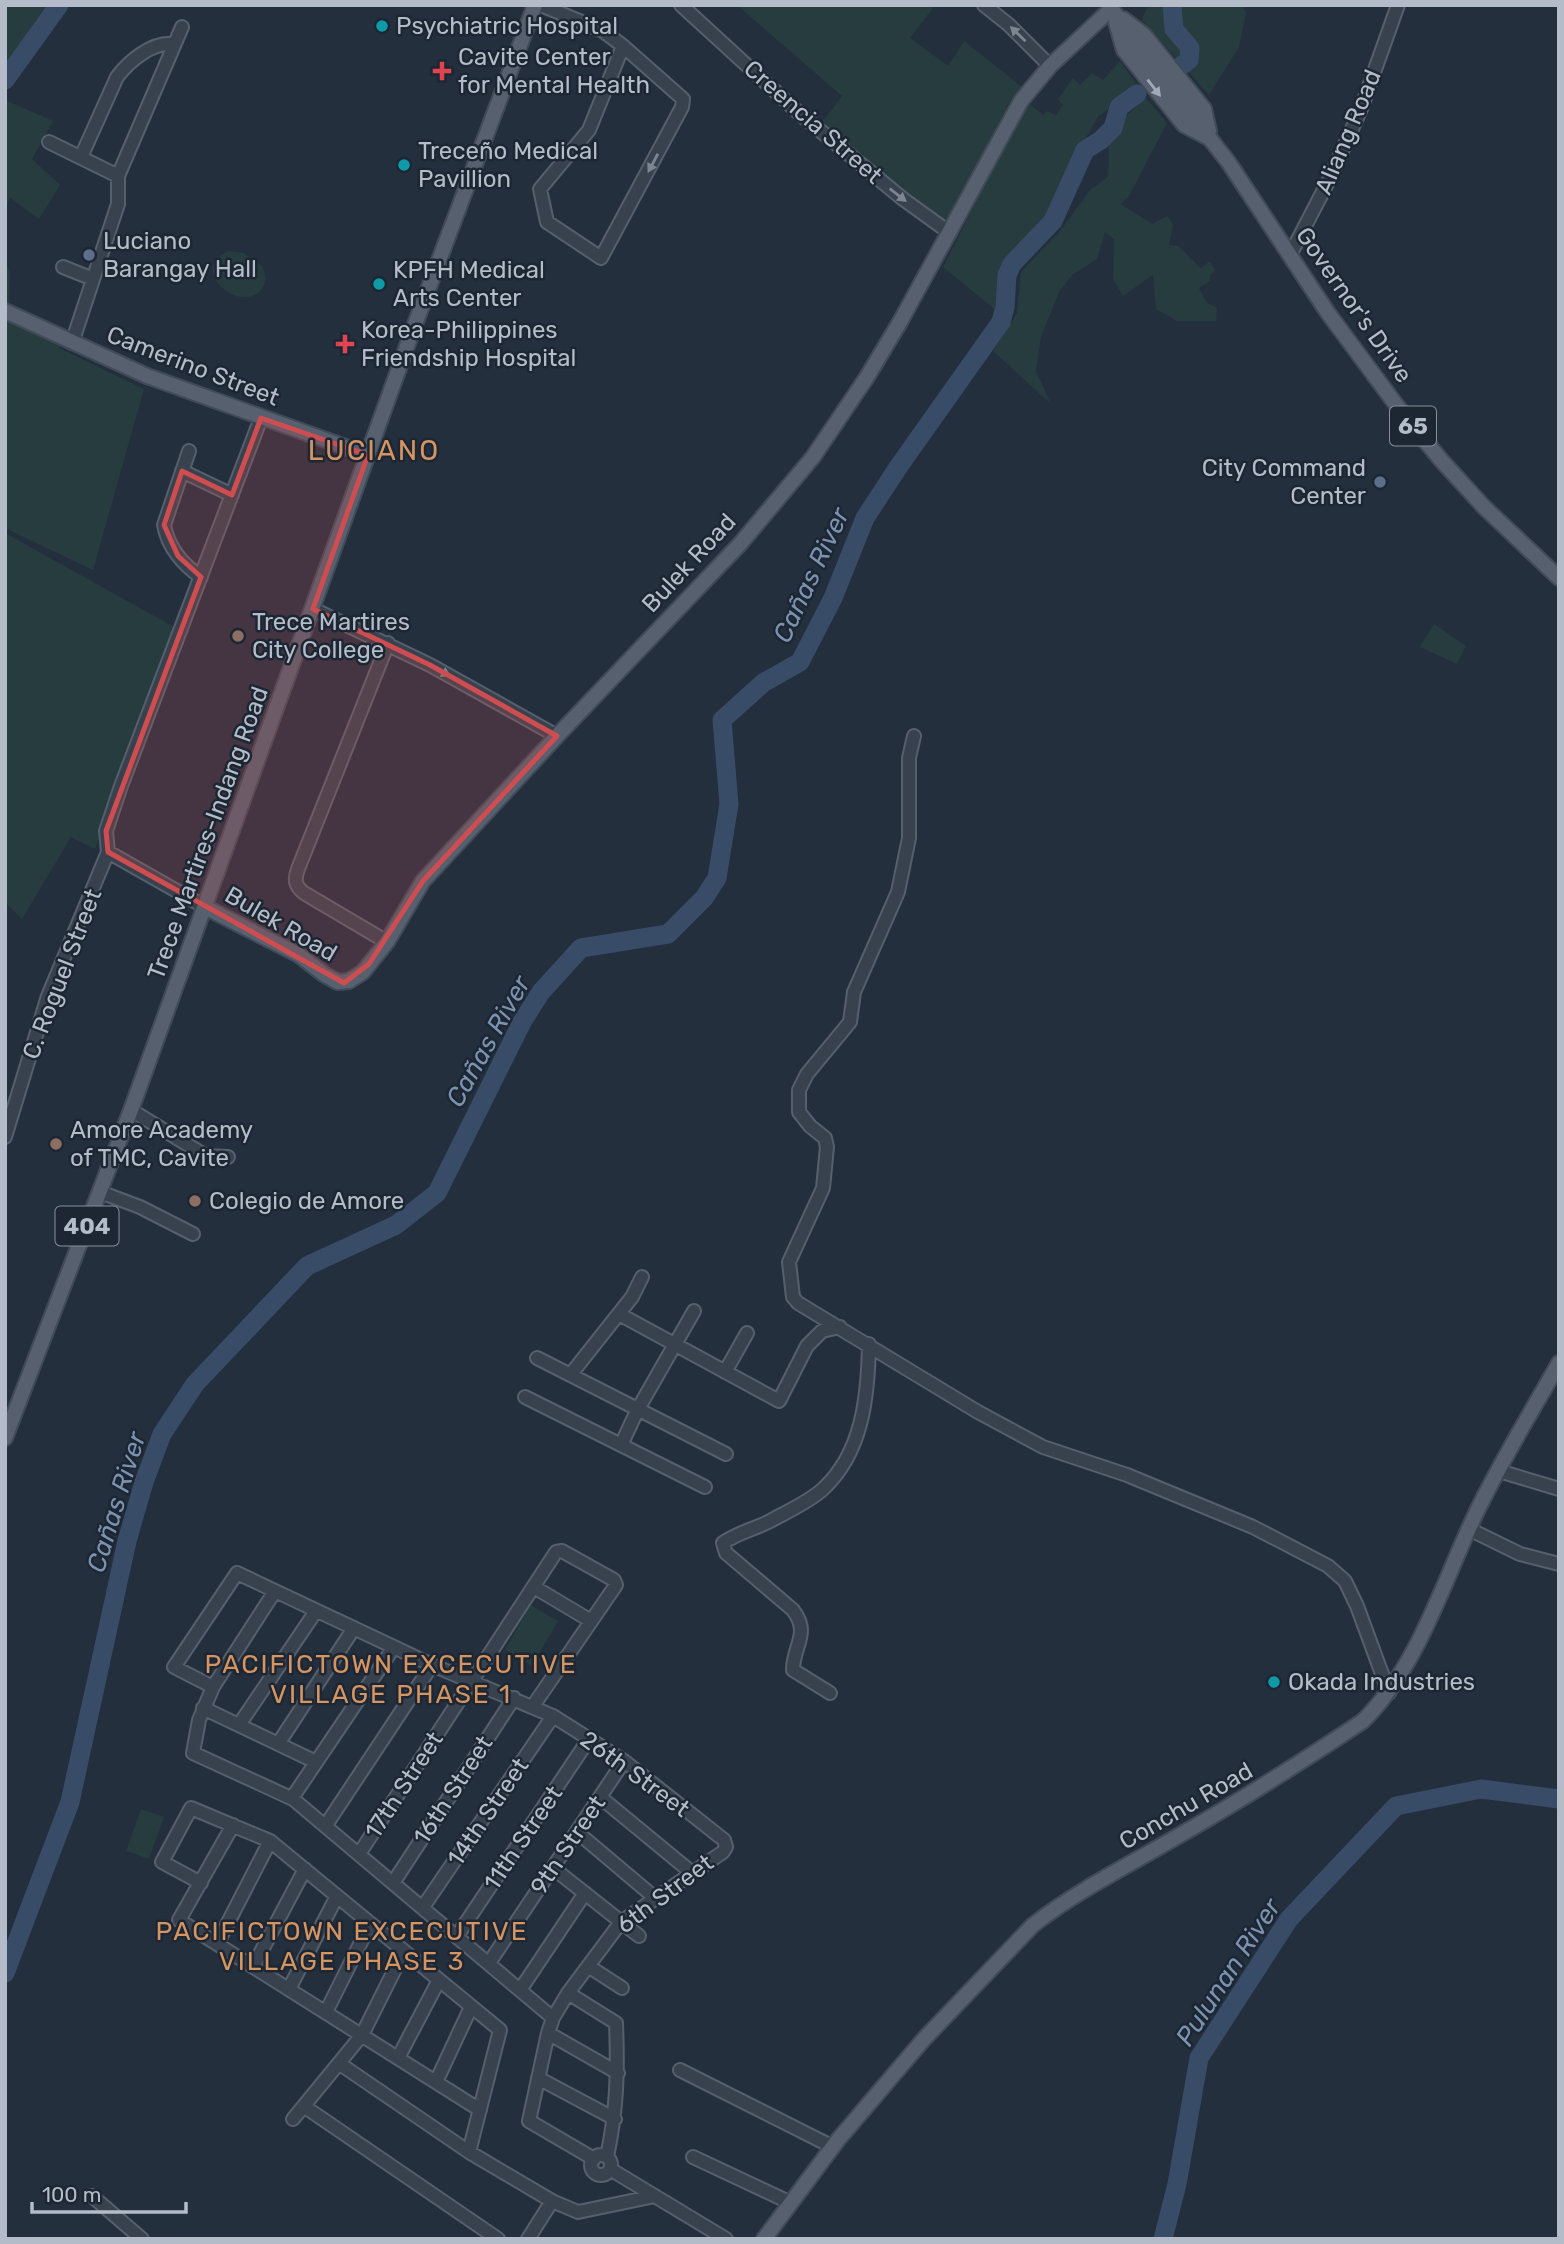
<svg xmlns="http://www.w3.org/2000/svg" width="1564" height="2244" font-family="Rubik,sans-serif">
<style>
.green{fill:#263c3f}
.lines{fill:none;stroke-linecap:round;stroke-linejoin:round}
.river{stroke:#394c67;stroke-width:19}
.minor-casing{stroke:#565f6c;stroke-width:16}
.major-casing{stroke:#414a57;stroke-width:18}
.minor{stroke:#38414e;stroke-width:12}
.major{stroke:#56606e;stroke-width:14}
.oneway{fill:#7c8592}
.oneway2{fill:#a1aab7}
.marked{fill:#ce4d50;fill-opacity:0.2;stroke:#ce4d50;stroke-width:5;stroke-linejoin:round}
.culture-dot{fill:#0f9aa8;stroke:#1d2633;stroke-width:2.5}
.health-dot{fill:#e0444e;stroke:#1d2633;stroke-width:2.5}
.service-dot{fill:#5c6f8a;stroke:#1d2633;stroke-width:2.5}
.education-dot{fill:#8d6e63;stroke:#1d2633;stroke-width:2.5}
.labels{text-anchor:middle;stroke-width:5;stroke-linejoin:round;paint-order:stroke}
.shield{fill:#1d2633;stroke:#878f9c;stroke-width:2}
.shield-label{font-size:23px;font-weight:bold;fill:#b4bcc9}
.poi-label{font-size:24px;fill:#b4bcc9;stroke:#1d2633;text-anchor:start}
.street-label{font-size:24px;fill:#b4bcc9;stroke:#1d2633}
.water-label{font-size:26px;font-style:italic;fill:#7c92b1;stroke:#1d2633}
.neighbourhood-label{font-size:26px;letter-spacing:2px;fill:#d59563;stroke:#1d2633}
.quarter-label{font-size:28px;letter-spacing:2px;fill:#d59563;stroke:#1d2633}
</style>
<rect width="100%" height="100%" fill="#242f3e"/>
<!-- green -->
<path class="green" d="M8,5H59L5,80V9Z
M737,5H929L933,8L910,38L948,66L964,41L1022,87L1011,99L947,224L897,187L821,124L842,96Z
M1148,5H1242L1246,13L1239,47L1209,95L1142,20Z
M1120,61L1138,86L1098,117L1085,139L1048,218L1012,255L1002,272L998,312L943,267L1027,102L1043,115L1047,111L1056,115L1063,105L1058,99L1073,78L1080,85L1092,73L1103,80Z
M1146,98L1167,123L1129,196L1121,204L1152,224L1167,216L1173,224L1169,245L1178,246L1201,268L1210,261L1215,270L1210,275V281L1199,288L1207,303L1217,308L1216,321H1177L1156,309L1153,275L1123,296L1113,279L1114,239L1105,232L1097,259L1072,275L1059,292L1041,337L1036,371L1051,404L993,351L1017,313L1021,272L1060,231L1090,190L1108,177L1109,144L1127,115Z
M5,100L53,121L32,159L60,185L39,219L10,198L5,208Z
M228,251L244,253L262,266C265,273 267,280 263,287C245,318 185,271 228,251Z
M5,260L10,272L9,305L65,333L59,348L144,389L93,570L5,528Z
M5,533L176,628L95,849L71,837L22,919L5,902Z
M1434,624L1466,646L1457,664L1420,647Z
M531,1605L558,1621L532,1666L505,1650Z
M141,1809L164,1817L149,1859L126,1851Z"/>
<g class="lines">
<!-- river -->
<path class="river" d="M1172,5L1174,29L1190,48L1189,60L1181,66
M5,80L59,5
M5,1973L70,1802L127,1541L144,1482L162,1434L195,1384L307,1266L396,1225L437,1193L522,1022L541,992L581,948L668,934L704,898L717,878L729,804L722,720L763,683L800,662L833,598L865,518L899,466L1001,322L1005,307L1007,275L1012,264L1053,221L1085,150L1101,140L1113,128L1119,107L1137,94
M1163,2239L1177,2184L1199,2058L1289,1919L1396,1806L1481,1789L1559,1799"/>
<!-- minor casing -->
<g class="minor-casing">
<path id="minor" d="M541,5L603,31L623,46L683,99L682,107L601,258L547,222L540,189L589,130L623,46
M681,5L800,114L903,199L950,233
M984,5L1009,25L1050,66
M49,142L118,176
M81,157L117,77C129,61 152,42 173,44
M1290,255L1329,180L1361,109L1398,5
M63,267L93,279
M72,343L118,204V176L182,27
M189,451L164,525C168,547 183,565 201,577
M182,471L232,495
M313,609L430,665L557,736
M914,736L909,758V838L898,892L854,992L850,1022L807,1074L799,1090V1112L810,1126L825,1138L827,1147L823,1188L789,1262L793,1297L798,1303L978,1412L1043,1447L1127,1475L1253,1527L1328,1566L1345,1581L1357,1606L1389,1693
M108,852L205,907
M387,942L304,893C295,886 294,880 298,869L388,643
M131,1110L206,1156L228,1157
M5,1137L48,996L108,852L106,831L121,786L261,418
M100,1192L140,1207L193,1234
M619,1314L779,1401L807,1346L822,1331L840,1327
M537,1358L726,1454
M725,1372L747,1333
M571,1374L632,1297L642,1277
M525,1397L705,1487
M621,1445L638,1409L694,1311
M1499,1471L1559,1489
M1469,1529L1520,1554L1559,1564
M534,1587L591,1621
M275,1591L213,1687L199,1720L193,1753L293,1799L553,2018L548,2033L529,2121L594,2159
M213,1687L174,1667L237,1573L432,1665L553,1716L624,1761L724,1840L726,1847L723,1852L621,1922L568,1993L553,2018
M830,1693L793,1670C793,1645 811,1634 793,1610L726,1553L723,1543C738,1532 756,1529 772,1520C788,1511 809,1502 823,1489C863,1452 868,1396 869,1344
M203,1708L316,1762
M239,1725L316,1611
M278,1744L354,1628
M600,1797L691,1872
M292,1798L394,1647
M233,1825L179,1920L480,2110
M326,1825L432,1665
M577,1832L654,1897
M359,1854L556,1552L562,1551L614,1580L616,1585L533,1706
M553,1868L639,1936
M201,1883L162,1862L191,1808L270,1841L500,2030L469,2152
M393,1883L514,1698
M423,1907L553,1716
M457,1936L589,1739
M217,1944L270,1841
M489,1963L624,1761
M588,1966L622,1988
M253,1967L305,1869
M289,1989L337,1896
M520,1990L585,1893
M568,1993L616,2023C618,2072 617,2109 607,2157
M326,2012L370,1924
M548,2033L618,2073
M398,2058L439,1980
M340,2064L469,2152L552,2201L578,2212L655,2196
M680,2070L833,2147
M538,2078L615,2119
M436,2082L471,2007
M305,2107L498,2239
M293,2119L362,2035L404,1951
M591 2165a10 10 0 1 1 20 0a10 10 0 1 1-20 0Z
M693,2157L791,2203
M610,2169L726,2239
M92,2196L142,2239
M528,2239L552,2201"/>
</g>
<!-- major casing -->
<g class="major-casing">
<path id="major" d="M1109,5L1135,42L1229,163L1328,313L1397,406L1441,460L1484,507L1559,578
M1123,19L1144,35L1204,109L1209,131
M1116,22L1124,50L1184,125L1207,137
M5,311L147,376L368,455
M205,907L299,955L325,975L338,982L349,981L363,972L387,942L423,881L557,736L740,544L813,457L867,377L900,322L1021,101L1050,66L1111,9
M5,1438L131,1110L411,335L535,5
M764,2239L837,2141L924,2039L1033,1925C1078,1890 1131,1864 1180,1835C1243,1799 1303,1761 1363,1721C1421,1663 1443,1580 1479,1507C1503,1458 1532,1411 1559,1363"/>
</g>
<!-- minor -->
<use href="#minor" class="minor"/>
<!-- major -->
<use href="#major" class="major"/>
</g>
<!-- one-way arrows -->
<defs><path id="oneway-solid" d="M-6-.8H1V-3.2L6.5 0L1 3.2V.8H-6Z" transform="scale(1.75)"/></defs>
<g class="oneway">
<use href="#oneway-solid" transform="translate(1018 34) rotate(-136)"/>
<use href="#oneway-solid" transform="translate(653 163) rotate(118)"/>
<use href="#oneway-solid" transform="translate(898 195) rotate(38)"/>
<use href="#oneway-solid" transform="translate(441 671) rotate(29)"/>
</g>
<use class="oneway2" href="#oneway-solid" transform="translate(1154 88) rotate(52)"/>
<!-- marked area -->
<path class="marked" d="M261,418L368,455L313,609L430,665L557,736L423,881L369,964L344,983L108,852L106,831L201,577L178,556L164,525L182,471L232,495Z"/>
<!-- markers -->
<g class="culture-dot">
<circle cx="382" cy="26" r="7"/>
<circle cx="404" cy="165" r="7"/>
<circle cx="379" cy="284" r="7"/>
<circle cx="1274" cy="1682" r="7"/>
</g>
<g class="health-dot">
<path d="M438.5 60.5h7v7h7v7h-7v7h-7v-7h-7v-7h7z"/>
<path d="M341.5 333.5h7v7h7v7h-7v7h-7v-7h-7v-7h7z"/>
</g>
<g class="service-dot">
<circle cx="89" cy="255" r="7"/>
<circle cx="1380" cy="482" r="7"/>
</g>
<g class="education-dot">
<circle cx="238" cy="636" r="7"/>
<circle cx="56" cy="1144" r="7"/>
<circle cx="195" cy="1201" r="7"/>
</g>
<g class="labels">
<!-- shield labels -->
<g class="shield">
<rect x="1390" y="406.5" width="46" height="39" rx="5"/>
<rect x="55.5" y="1206.5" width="63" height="39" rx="5"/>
</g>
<g class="shield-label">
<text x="1413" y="434">65</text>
<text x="87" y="1234">404</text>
</g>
<!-- poi labels -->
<g class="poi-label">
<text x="396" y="34">Psychiatric Hospital</text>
<text x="458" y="65">Cavite Center<tspan x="458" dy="28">for Mental Health</tspan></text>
<text x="418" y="159">Treceño Medical<tspan x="418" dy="28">Pavillion</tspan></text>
<text x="103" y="249">Luciano<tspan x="103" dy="28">Barangay Hall</tspan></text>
<text x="393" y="278">KPFH Medical<tspan x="393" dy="28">Arts Center</tspan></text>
<text x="361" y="338">Korea-Philippines<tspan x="361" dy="28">Friendship Hospital</tspan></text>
<text x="1366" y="476" text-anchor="end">City Command<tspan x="1366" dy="28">Center</tspan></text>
<text x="252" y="630">Trece Martires<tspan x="252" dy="28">City College</tspan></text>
<text x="70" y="1138">Amore Academy<tspan x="70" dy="28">of TMC, Cavite</tspan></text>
<text x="209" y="1209">Colegio de Amore</text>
<text x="1288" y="1690">Okada Industries</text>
</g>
<!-- street labels -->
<g class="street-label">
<text transform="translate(813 122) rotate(41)" y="8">Creencia Street</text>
<text transform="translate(1348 132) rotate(-67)" y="8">Aliang Road</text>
<text transform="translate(1354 305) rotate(55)" y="8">Governor's Drive</text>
<text transform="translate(193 366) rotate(21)" y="8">Camerino Street</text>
<text transform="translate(689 563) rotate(-47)" y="8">Bulek Road</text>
<text transform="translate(208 833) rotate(-70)" y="8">Trece Martires-Indang Road</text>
<text transform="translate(281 924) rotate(30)" y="8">Bulek Road</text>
<text transform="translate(62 974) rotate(-69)" y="8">C. Roguel Street</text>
<text transform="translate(635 1774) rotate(36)" y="8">26th Street</text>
<text transform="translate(404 1785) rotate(-57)" y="8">17th Street</text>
<text transform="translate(453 1790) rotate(-57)" y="8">16th Street</text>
<text transform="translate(1186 1806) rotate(-30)" y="8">Conchu Road</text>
<text transform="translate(488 1812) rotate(-56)" y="8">14th Street</text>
<text transform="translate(523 1838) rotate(-56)" y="8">11th Street</text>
<text transform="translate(568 1845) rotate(-56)" y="8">9th Street</text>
<text transform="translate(665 1894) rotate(-37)" y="8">6th Street</text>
</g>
<!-- water labels -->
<g class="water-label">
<text transform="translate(811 575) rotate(-65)" y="9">Cañas River</text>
<text transform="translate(488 1041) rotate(-61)" y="9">Cañas River</text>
<text transform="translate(116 1502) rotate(-73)" y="9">Cañas River</text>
<text transform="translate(1228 1972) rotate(-57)" y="9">Pulunan River</text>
</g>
<!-- neighbourhood labels -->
<g class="neighbourhood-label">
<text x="391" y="1673">PACIFICTOWN EXCECUTIVE<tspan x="391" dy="30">VILLAGE PHASE 1</tspan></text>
<text x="342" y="1940">PACIFICTOWN EXCECUTIVE<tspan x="342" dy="30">VILLAGE PHASE 3</tspan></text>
</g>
<!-- quarter labels -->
<g class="quarter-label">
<text x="374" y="460">LUCIANO</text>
</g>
</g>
<!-- border -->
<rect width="1564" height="2244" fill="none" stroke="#b4bcc9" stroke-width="14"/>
<!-- scale -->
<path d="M32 2202v10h154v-10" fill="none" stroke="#b4bcc9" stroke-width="3.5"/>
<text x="42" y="2202" font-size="21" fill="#b4bcc9" stroke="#1d2633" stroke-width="5" paint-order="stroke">100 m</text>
</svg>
